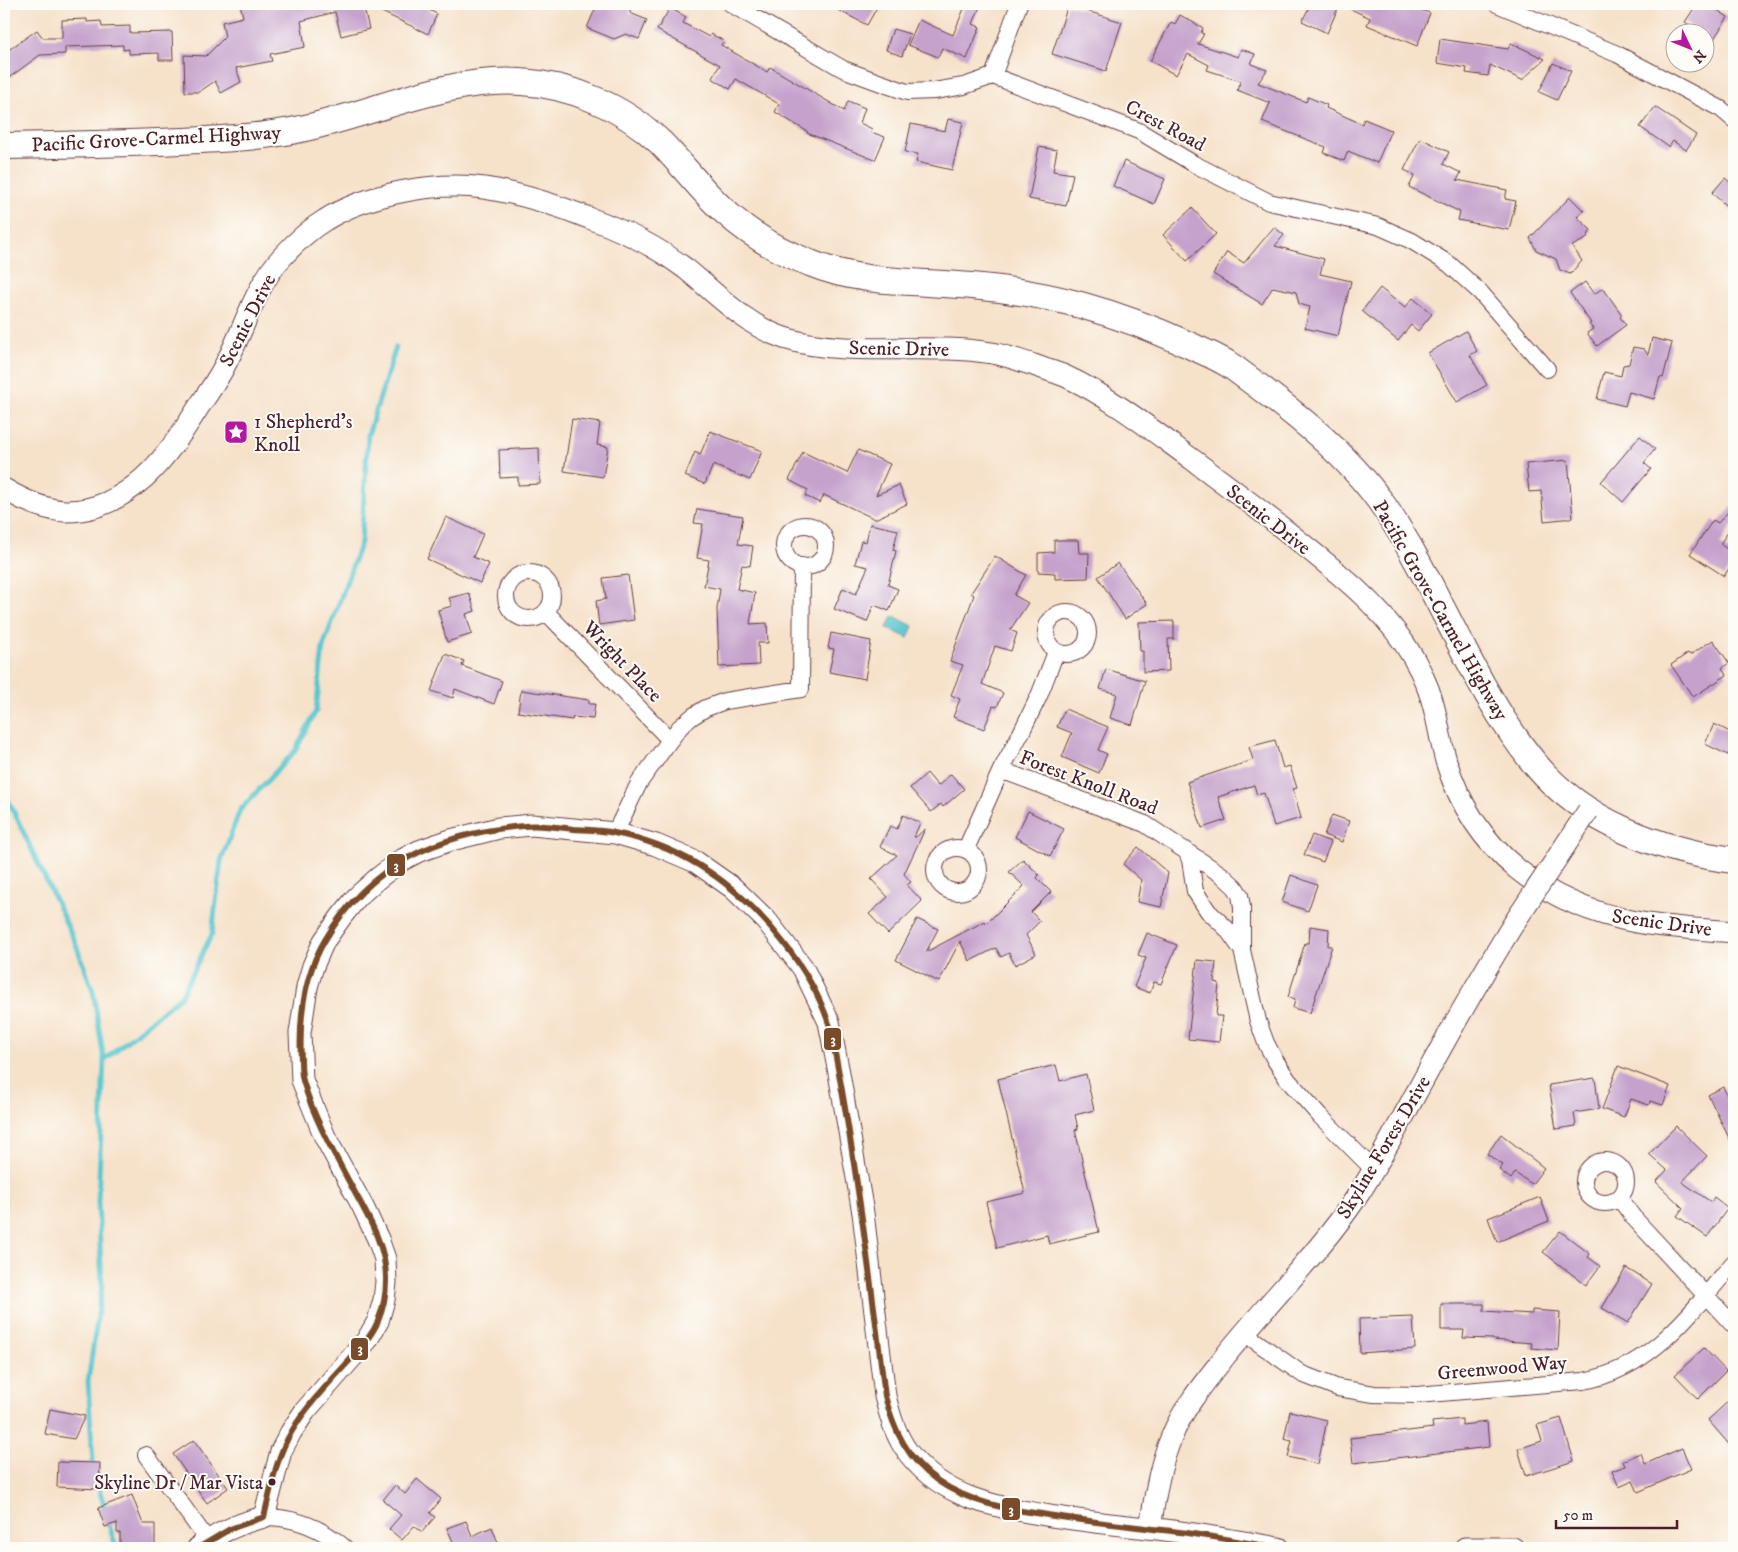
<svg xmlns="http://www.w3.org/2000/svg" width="1738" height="1552" font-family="'IM FELL DW Pica',serif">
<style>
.water{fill:#59c6cf;stroke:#52727d}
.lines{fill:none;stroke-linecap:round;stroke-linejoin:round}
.stream{stroke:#59c6cf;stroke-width:5}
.building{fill:#c5a2cc}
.minor-casing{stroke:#643c43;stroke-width:18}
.tertiary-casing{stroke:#643c43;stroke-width:23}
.primary-casing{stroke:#643c43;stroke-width:28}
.minor{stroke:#fff;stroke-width:16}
.tertiary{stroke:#fff;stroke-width:21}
.primary{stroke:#fff;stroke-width:26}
.tertiary-bridge-casing{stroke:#643c43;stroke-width:23;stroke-linecap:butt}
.tertiary-bridge{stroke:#fff;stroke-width:21}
.bus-1-casing{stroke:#fdfcf7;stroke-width:10}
.bus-1{stroke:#7a4b2a;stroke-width:6}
.bus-dot{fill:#4a1f2b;stroke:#fdfcf7;stroke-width:2}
.labels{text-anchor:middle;stroke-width:4;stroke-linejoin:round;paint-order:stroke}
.bus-label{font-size:19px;fill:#4a1f2b;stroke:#fdfcf7;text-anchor:end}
.street-label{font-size:20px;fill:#4a1f2b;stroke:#fdfcf7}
.poi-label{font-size:20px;fill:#4a1f2b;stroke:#fdfcf7;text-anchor:start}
.line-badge{stroke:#fdfcf7;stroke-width:2}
.badge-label{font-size:14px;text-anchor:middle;font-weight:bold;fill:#fff}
</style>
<rect width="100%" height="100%" fill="#fdfcf7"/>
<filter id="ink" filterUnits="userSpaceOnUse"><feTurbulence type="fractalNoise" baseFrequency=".02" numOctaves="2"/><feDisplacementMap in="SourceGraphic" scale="10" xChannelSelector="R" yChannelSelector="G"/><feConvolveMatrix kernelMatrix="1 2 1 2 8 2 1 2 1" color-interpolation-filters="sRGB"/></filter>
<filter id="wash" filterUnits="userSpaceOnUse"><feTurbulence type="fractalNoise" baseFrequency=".0096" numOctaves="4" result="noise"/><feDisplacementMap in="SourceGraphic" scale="20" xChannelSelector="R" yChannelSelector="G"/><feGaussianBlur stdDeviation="1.12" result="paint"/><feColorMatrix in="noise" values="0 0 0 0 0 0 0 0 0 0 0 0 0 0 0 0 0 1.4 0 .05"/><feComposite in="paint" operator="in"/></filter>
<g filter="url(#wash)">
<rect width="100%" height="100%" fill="#f6e1c9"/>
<!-- water -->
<path class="water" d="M893,616L913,626L908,638L887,628Z"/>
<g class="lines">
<!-- stream -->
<path class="stream" d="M4,791L75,942L93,991L104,1060L98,1202L102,1286L88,1381L93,1463L95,1469
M104,1060L181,996L212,934L221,861L240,810L295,751L316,711L323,647L361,542L368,435L396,347
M97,1480L105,1510
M108,1521L116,1548"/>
</g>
<g id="blocks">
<!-- building -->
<path class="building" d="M240,4H271L272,7L293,4H363L369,29L341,36L335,12L301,21L305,47L270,54L272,61L236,68L241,82L221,93L215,81L199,92H185L184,55L206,56L225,37L222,22L243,17Z
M365,4H427L425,8L437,14L428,34Z
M607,4H630V13L647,20L639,39L626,34L614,39L587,28L596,7Z
M826,4H879L867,25Z
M966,4H981L973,24L980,27L967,59L942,48L938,57L908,45L919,20L953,35Z
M1311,4H1405L1430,13L1417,46L1367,25L1370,18L1340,4L1327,33L1302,21Z
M1697,4H1708L1728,17L1706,51V32H1700L1685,22Z
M1068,5L1122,22L1106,71L1052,54Z
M670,8L686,17L683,23L709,37L711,34L724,41L721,45L767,72L770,67L844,111L848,101L865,108L860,123L872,129L871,132L885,137L875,160L807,133L808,132L775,112L779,104L736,79L730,89L712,78L720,65L657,30Z
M1180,15L1203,28L1201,33L1204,34L1198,44L1238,57L1241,49L1255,54L1251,64L1267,70L1258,83L1306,102L1308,97L1327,105L1326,108L1362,124L1364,119L1391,130L1377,163L1348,151L1344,161L1324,153L1326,147L1262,122L1270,103L1237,90L1241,81L1207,70L1209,65L1188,54L1176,75L1150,61L1171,22L1175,24Z
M87,19V22L101,21L102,27L130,26V33L172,32L173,60H159V53L129,54V49L123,50V45L65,47V54L40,55L10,77L4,68V53L37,30L43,38H62V20Z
M893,29L910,34L902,56L886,50Z
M1440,39L1508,49L1511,43L1545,59L1522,80L1490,65L1488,76L1466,73L1467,68L1437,63Z
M1553,63L1571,71L1557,100L1539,92Z
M1655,107L1696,135L1686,150L1673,141L1669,147L1640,127Z
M948,119L963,122L952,170L916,162L918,154L905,152L911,124L945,131Z
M1420,138L1449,152L1443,164L1461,173L1457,180L1507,190L1505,199L1516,201L1509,230L1458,220L1460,212L1409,187L1415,175L1404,170Z
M1039,147L1057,150L1053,171L1073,174L1066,206L1029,199Z
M1124,161L1165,179L1154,204L1113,186Z
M1725,178L1734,186V213L1712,193Z
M1570,197L1584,211L1577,217L1591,230L1586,239L1572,246L1582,261L1570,274L1560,270L1556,259L1536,250L1530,238Z
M1192,208L1216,234L1187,261L1163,235Z
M1274,227L1284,235L1275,246L1324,259L1320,274L1351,281L1338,336L1305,328L1310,307L1299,304L1296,292L1273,287L1262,304L1213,274L1227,252L1244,263Z
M1585,282L1594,294L1603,288L1622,315L1620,317L1626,325L1597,346L1587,333L1593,329L1589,324L1591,323L1570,293Z
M1380,288L1405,308L1413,298L1432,314L1418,331L1411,325L1398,341L1362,311Z
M1466,331L1477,351L1470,355L1487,385L1457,402L1428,353Z
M1652,338L1672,343L1663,378L1660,377L1654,399L1629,392L1625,406L1597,399L1604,372L1621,376L1623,365L1629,364L1633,347L1644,349L1648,355Z
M572,419L600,423L597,445L608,447L603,477L564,471Z
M710,431L762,451L750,480L713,465L705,484L685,476L695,452L700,455Z
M1640,436L1655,449L1644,463L1651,469L1623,502L1601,482Z
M539,448L540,484L518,485V477L500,478L499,450Z
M858,450L890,464L876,495L899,485L907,504L875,519L824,495L820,503L805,496L808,490L789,480L803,452L847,473Z
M1568,460L1573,518L1544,521L1541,491L1529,492L1526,464Z
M1734,505V523L1720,544L1734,554V561L1724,576L1690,554L1713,520L1718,523Z
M697,509L743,516L738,544L753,546L750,566L742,565L737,589L755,593L750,624L767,623L768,643H758L759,665L719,667L717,609L720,589L704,586L709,560L697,558L703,524L694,523Z
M446,517L483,534L473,557L489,564L480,583L427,559Z
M870,524L898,530L893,550L896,551L888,585L898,589L889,611L874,605L867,622L834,609L843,588L856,594L868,567L855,564L861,541L866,542Z
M1054,540H1078L1079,553H1089L1088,578L1055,579V573L1038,572V553L1054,552Z
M995,556L1026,575L1014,595L1028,603L1010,630L1017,633L1011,651L995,646L982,684L1003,693L997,707L993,706L984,729L953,717L960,699L951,695L963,665L950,661L974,595L971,593Z
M1118,563L1147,604L1125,619L1098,577Z
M628,575L634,620L599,625L596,601L606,599L603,578Z
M469,593L475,611L466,614L472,634L447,642L438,610L452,606L449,598Z
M1174,621V639H1168L1169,671L1143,672V651H1140L1139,622Z
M831,633L871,641L865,679L829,672L834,649L828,648Z
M1713,640L1729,663L1722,668L1727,675L1693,697L1671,665L1688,653L1690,655Z
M445,654L464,661L462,666L502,681L494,704L455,689L453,698L431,691Z
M1106,669L1145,681L1132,725L1110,718L1117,694L1100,689Z
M521,690L589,700V704H595L593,719L573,717L572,720L518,712Z
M1065,709L1108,727L1098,750L1107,754L1099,773L1062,757L1072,733L1057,727Z
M1714,724L1734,734V743L1728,755L1705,744Z
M1275,740L1283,768L1290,766L1297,788L1293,789L1301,818L1274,826L1264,793L1257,795L1254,785L1218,797L1226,820L1202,828L1187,782L1253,760L1249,747Z
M927,773L938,786L951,774L964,789L943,807L941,804L931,812L910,788Z
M1028,811L1064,829L1050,856L1015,837Z
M903,815L920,823L914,837H916L925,829L904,874L911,882L907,885L922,901L888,934L869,914L888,897L871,879L897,855L880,847L890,826L897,829Z
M1332,815L1349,821L1342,842L1324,835Z
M1312,835L1331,842L1323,862L1304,855Z
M1138,847L1168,873L1161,907L1137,902L1141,880L1123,864Z
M1023,859L1039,875L1037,878L1051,892L1031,912L1040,921L1026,935L1036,954L1015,965L1009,953L1001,957L996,948L970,961L960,941L939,982L896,960L917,919L938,929L926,952L985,921L986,924L1024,886L1009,872Z
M1291,875L1317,885L1308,911L1282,902Z
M1310,926L1329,929L1328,946H1332L1310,1013L1293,1008L1295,1000L1288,997L1305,943H1309Z
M1147,933L1177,945L1161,984L1154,982L1150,993L1134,987L1146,958L1138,955Z
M1197,960L1216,962L1214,982L1219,983L1216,1016H1222L1219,1042L1188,1039Z
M1056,1065L1060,1081L1086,1074L1094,1110L1075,1115L1078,1129L1075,1130L1099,1232L1049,1244L1047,1235L997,1248L986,1202L1025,1193L998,1079Z
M1618,1066L1670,1086L1663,1105L1650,1101L1649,1105L1631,1099L1624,1117L1602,1109Z
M1595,1078L1599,1109L1574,1113L1576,1126L1556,1129L1549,1085Z
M1723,1087L1734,1109V1148L1708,1095Z
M1676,1126L1707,1156L1682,1182L1711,1202L1714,1197L1728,1208L1707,1237L1677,1216L1683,1208L1656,1182L1667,1170L1649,1154Z
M1501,1134L1544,1168L1532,1184L1515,1173L1511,1179L1499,1170L1503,1165L1487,1154Z
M1540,1197L1549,1221L1497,1242L1488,1218Z
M1560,1231L1590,1254L1588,1257L1600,1266L1586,1285L1543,1252Z
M1626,1268L1652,1284L1628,1323L1602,1308Z
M1441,1304H1484V1311L1532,1314V1310L1560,1312L1558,1350L1531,1348L1532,1343L1493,1340V1339L1463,1338L1464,1330H1441Z
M1413,1317L1415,1349L1360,1353L1359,1319Z
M1704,1348L1726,1371L1698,1399L1675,1375Z
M1734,1396V1450L1708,1420Z
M50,1409L85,1416L74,1439L45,1434Z
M1290,1411L1327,1420L1318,1464L1288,1457L1292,1441L1284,1439Z
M1561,1418L1574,1461L1526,1476L1518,1449L1542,1441L1537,1425Z
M1462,1419V1425L1487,1422L1489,1447L1353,1463L1350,1438L1433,1428L1432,1422Z
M194,1440L228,1488L207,1503L173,1454Z
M1682,1448L1691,1469L1638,1492L1633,1481L1619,1487L1612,1471L1625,1466L1623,1461L1641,1453L1645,1464Z
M58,1462L100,1463L99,1489L57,1487Z
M417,1479L441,1499L430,1513L435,1517L422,1532L414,1526L402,1540L389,1529L401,1515L383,1500L395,1485L405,1494Z
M132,1495L143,1524H155V1548H120V1533H117V1523L105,1527L98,1508Z
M466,1521L472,1536L492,1527L500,1548H443L454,1544L447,1528Z"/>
</g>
</g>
<g filter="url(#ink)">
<use href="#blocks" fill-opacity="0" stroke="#643c43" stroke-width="1"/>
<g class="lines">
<!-- minor casing -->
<g class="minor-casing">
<path id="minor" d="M731,4L843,69L881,83L907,92L934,91L964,86L993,76L1139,131L1194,164L1269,202L1378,226L1412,241L1449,264L1480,292L1547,369
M1497,4L1617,54L1721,109L1734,120
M993,76L1019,4
M784 546a21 21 0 1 1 42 0a21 21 0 1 1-42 0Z
M506 596a23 23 0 1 1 46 0a23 23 0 1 1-46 0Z
M1046 633a21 21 0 1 1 42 0a21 21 0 1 1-42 0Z
M546,612L670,740
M1001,770L1145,824L1222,875L1235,887L1240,895L1242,907V950L1258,1021L1266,1043L1275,1060L1288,1080L1320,1116L1374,1170
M615,833L639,783L670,740L680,727L693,716L706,708L725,701L801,689L802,566
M935 870a22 22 0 1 1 44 0a22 22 0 1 1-44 0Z
M966,849L1001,770L1021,733L1039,696L1056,652
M1186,850L1190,860L1195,891L1208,911L1227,929L1242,950
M1584 1182a21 21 0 1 1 42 0a21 21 0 1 1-42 0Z
M1619,1198L1633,1217L1734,1326
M1244,1333L1302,1374L1338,1388L1374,1394L1417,1395L1583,1381C1652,1369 1691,1312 1734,1262
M146,1455L208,1541
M264,1517C295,1517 322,1528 345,1548"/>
</g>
<!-- tertiary casing -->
<g class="tertiary-casing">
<path id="tertiary" d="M4,489C21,499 45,510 65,511C128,512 169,455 198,408C208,393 219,378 227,361C246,325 255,286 283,256C295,243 310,229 325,220C366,194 436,181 484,188C519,193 556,205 589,218C623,230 657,247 686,269C717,294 745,325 784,338C847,358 925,342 992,353C1006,355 1020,361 1034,365C1044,369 1055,372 1065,376C1111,397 1152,430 1193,460C1243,497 1293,535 1340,575C1376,605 1410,642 1427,686C1437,710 1439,736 1446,761C1474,852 1544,904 1636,922C1668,928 1702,929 1734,932
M1150,1528C1155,1497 1159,1466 1172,1436C1184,1406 1206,1381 1226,1355C1269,1301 1320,1252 1358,1195C1381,1160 1400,1122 1420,1086C1450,1031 1481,976 1514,923
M198,1548C219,1532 239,1523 264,1517L281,1451L291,1432L305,1411L367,1340L378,1321L384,1300L386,1282L385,1259L378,1239L363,1207L325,1137L302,1080L300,1033L307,987L313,966L324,941L341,917L357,897L377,879L400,861L419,851L451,840L499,828L532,825L615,833L656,845L696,862L733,888L766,920L803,968L829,1022L839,1073L863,1213L885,1396C890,1416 896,1438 910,1455C944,1498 995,1507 1045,1515C1079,1521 1113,1524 1147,1528C1191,1532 1235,1541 1279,1548
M1465,1548H1513"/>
</g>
<!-- primary casing -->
<g class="primary-casing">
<path id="primary" d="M4,146C55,145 107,144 158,142C202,140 247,139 291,131C368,117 442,77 521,82C572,85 623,107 660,142C682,164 700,189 723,210C748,233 778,251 810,263C860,284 918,281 972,286C1051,293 1117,312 1189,345C1204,352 1221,358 1234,368C1287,407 1348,453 1385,508C1440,589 1473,689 1535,764C1583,822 1661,851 1734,860"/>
</g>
<!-- minor -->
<use href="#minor" class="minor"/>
<!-- tertiary -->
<use href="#tertiary" class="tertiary"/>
<!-- primary -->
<use href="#primary" class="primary"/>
<!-- tertiary-bridge casing -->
<g class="tertiary-bridge-casing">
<path id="tertiary-bridge" d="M1514,923L1588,811"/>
</g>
<!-- tertiary-bridge -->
<use href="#tertiary-bridge" class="tertiary-bridge"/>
<!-- bus-1 casing -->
<g class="bus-1-casing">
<path id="bus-1" d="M198,1548L230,1529L264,1517C271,1488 276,1457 292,1431C307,1405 329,1383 349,1361C360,1348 372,1336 378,1321C383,1309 386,1294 386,1281C387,1247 368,1217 353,1189C335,1155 315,1121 304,1084C301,1076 301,1068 301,1060C299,1020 304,975 325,940C369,864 439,833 524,826C540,824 557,827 573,829C587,830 601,830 614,833C685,846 740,887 783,942C802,966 818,992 828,1021C832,1031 833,1042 835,1053C840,1077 844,1102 848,1126C863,1216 874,1306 885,1396C894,1431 908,1460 938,1481C968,1502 1006,1509 1042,1514C1082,1521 1122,1525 1163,1530C1202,1534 1240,1542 1279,1548
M1465,1548H1513"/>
</g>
<!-- bus-1 -->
<use href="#bus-1" class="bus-1"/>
</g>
</g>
<!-- icons -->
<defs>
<g id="sight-square" transform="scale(1.25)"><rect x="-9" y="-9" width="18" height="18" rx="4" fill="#b5179e" stroke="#fdfcf7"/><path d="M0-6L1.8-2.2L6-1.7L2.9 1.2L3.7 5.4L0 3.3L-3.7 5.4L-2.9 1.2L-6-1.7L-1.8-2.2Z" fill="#fff"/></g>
</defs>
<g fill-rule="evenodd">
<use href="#sight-square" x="236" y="432"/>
</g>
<!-- markers -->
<circle class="bus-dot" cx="272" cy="1482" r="4.5"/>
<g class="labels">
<!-- bus labels -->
<g class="bus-label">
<text x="263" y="1489">Skyline Dr / Mar Vista</text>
</g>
<!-- street labels -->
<g class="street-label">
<text transform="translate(1166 125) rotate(28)" y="7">Crest Road</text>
<text transform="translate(156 138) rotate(-3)" y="7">Pacific Grove-Carmel Highway</text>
<text transform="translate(247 320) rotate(-63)" y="7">Scenic Drive</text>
<text transform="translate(899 348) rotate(1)" y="7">Scenic Drive</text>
<text transform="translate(1269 519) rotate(38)" y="7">Scenic Drive</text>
<text transform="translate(1441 610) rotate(60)" y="7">Pacific Grove-Carmel Highway</text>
<text transform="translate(623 661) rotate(46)" y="7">Wright Place</text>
<text transform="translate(1089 782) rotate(21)" y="7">Forest Knoll Road</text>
<text transform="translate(1662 922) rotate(8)" y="7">Scenic Drive</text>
<text transform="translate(1383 1147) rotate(-59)" y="7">Skyline Forest Drive</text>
<text transform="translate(1502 1367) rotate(-5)" y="7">Greenwood Way</text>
</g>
<!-- poi labels -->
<g class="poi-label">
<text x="254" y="428">1 Shepherd's<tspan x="254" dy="23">Knoll</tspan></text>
</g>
</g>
<g class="line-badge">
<rect x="386" y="853" width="20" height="24" rx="5" fill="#7a4b2a"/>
<rect x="823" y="1027" width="19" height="24" rx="5" fill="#7a4b2a"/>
<rect x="350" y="1337" width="19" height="24" rx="5" fill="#7a4b2a"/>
<rect x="1001" y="1497" width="20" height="24" rx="5" fill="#7a4b2a"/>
</g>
<g class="badge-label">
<text x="396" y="870">3</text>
<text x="833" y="1044">3</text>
<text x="360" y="1353">3</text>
<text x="1011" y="1514">3</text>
</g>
<!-- margin -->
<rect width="1738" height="1552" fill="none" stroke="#fdfcf7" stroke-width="20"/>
<!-- north arrow -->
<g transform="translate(1690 48) rotate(133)"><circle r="24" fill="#fdfcf7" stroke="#b5a4a5"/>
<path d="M0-4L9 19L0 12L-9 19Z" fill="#b5179e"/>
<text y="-8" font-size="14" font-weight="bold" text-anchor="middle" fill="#4a1f2b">N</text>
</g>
<!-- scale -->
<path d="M1556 1520v8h121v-8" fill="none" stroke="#4a1f2b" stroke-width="2.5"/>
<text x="1563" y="1520" font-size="15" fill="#4a1f2b" stroke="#fdfcf7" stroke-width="4" paint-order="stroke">50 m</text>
</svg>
